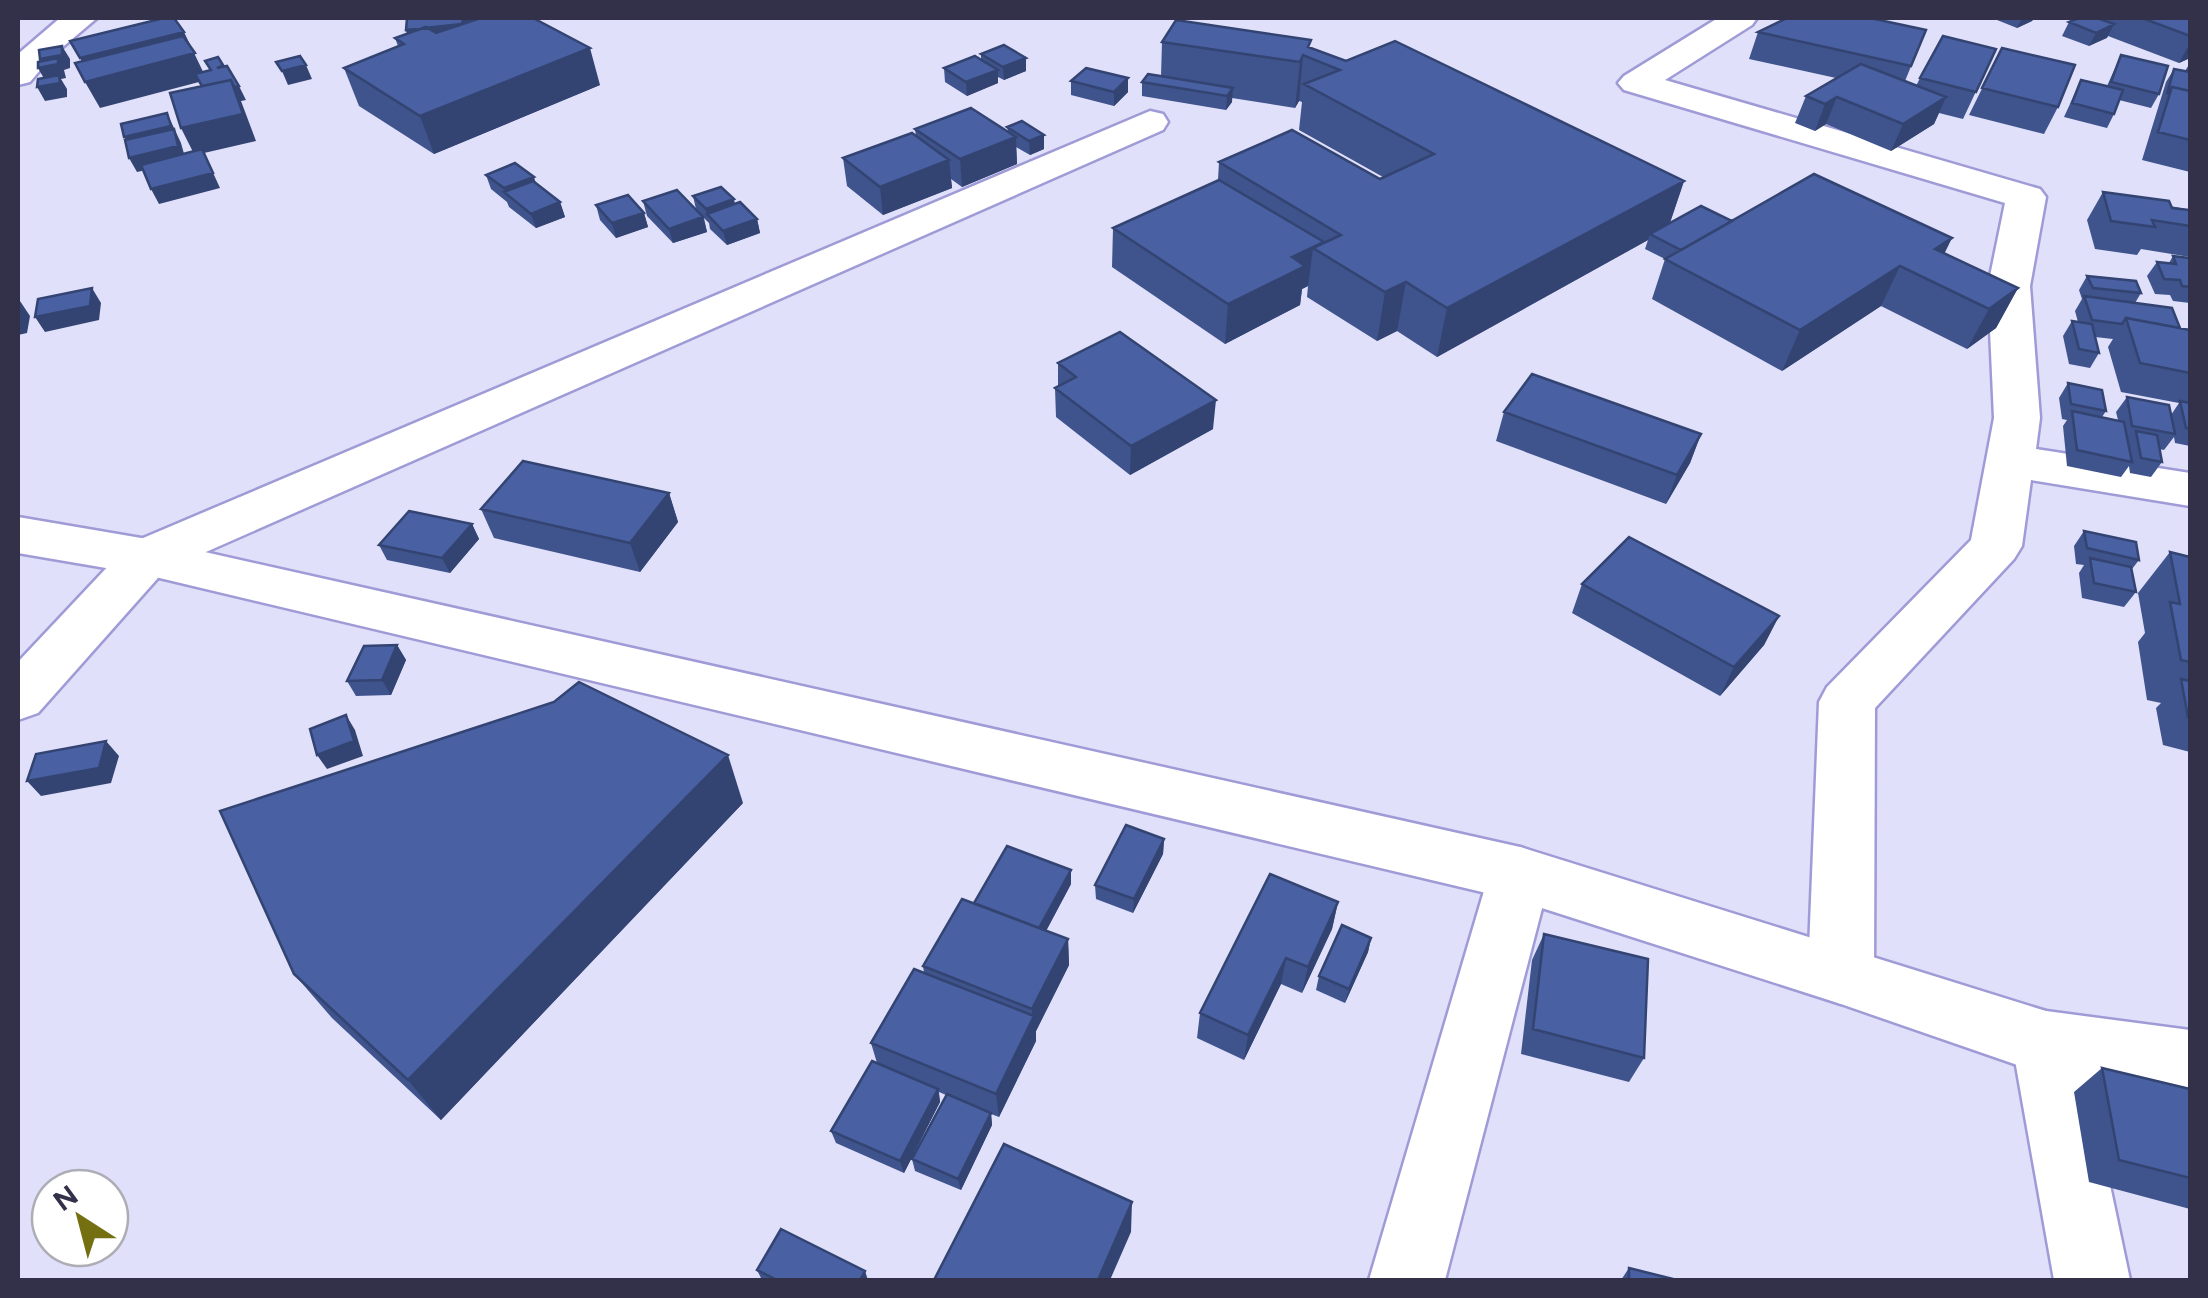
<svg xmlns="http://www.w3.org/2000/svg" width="2208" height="1298" font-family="Figtree,sans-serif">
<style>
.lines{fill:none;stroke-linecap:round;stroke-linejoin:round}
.street-casing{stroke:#9f9bd6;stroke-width:5}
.secondary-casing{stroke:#9f9bd6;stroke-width:5}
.street{fill:#fff;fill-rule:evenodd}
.secondary{fill:#fff;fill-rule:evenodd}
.wall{fill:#3f538c}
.shaded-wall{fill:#334472}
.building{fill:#4961a3;stroke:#334472;stroke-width:2.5}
</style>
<rect width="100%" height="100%" fill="#e1e0fa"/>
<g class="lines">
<!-- street casing -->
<g class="street-casing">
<path id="street" d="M60,18H97L52,56L30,82L18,85V54Z
M1718,18H1757L1752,25L1665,80L2040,189L2046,197L2030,286L2040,418L2036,449L2190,473V506L2031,480L2022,546L2014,559L1875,708L1874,974L1864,995L1841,1004L1818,995L1808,974L1819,702L1827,687L1971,540L1994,418L1988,286L2005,203L1624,90L1618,83L1624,76Z
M1150,111L1163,114L1168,122L1163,130L165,570L38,713L18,720V662L129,544Z
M1520,847L1542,855L1551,874L1445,1280H1369L1489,874L1498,855Z
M2046,1011L2070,1020L2080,1043L2130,1280H2054L2012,1043L2022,1020Z"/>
</g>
<!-- secondary casing -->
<g class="secondary-casing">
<path id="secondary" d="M18,517L147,539L1520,847L2046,1011L2190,1030V1095L2046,1075L1841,1004L1520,901L147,575L18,553Z"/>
</g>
<!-- street -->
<use href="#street" class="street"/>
<!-- secondary -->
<use href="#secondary" class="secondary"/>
</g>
<!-- wall -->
<path class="wall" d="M407,18H472V20L600,85L434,154L359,106L344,68L398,46L395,38L407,34L406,30Z
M1992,18H2034L2032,21L2017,28Z
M2079,18H2190V58L2179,63L2108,36L2089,46L2062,36L2069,22Z
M1926,30L1905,81L1916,86L1920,78L1996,49L1963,119L1939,113L1934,124L1891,151L1826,124L1815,131L1795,123L1806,96L1836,78L1749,59L1758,32Z
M1162,42L1310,48L1684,181L1670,223L1732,221L1944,254L2018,288L1996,328L1967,349L1881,306L1782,371L1652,299L1665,259L1645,249L1648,240L1437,357L1397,331L1377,341L1307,297L1308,286L1302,289L1300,305L1225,344L1112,267L1113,228L1218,180L1219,162L1380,179L1383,177L1299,130L1302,102L1299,101L1295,108L1232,98V102L1226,110L1142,96V82L1161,76Z
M2002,48L2058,107L2044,134L1969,115Z
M981,54L1026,71L1004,80L998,77V83L967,96L945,82L944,68L981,60Z
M2121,55L2159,94L2151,108L2119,100L2114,114L2107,128L2064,117L2081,80L2107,86Z
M2190,63V172L2142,160L2166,82L2174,69L2185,71Z
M1071,81L1128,92L1114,106L1071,95Z
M1007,127L1044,149L1030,155L1016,147L1017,164L962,187L951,179L952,188L883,215L847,186L843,158L916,137L915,129L1008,131Z
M486,175L536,183L560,202L565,217L536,228L509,207L507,202L491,189Z
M2103,192L2190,210V257L2141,249L2137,255L2095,249L2087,220Z
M693,196L735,204L757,219L760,233L727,245L710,229L709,223L704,218L707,232L673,243L647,216L643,201L696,209Z
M596,205L644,213L648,227L616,238L600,220Z
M2173,256L2190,258V303L2173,301L2170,295L2155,294L2147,276L2157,262L2169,263Z
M2087,276L2141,293L2135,303L2180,328L2190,330V446L2175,443L2174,437L2164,450L2159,449L2162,462L2151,477L2130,473L2129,466L2121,477L2067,466L2063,426L2067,420L2062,419L2059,398L2068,383L2106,411L2102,417L2118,420L2116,412L2127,397L2171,415L2179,403L2121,392L2108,347L2113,339L2095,337L2099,353L2090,368L2069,364L2063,336L2072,321L2078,322L2075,311L2082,299L2079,290Z
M1058,363L1213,429L1130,475L1056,417L1055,388L1058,386Z
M1504,412L1701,434L1690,463L1666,504L1496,441Z
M669,493L678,522L640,572L494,538L481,509Z
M472,524L479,539L450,573L387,560L379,545Z
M2084,531L2139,560L2132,569L2136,592L2124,607L2082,598L2079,573L2084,565L2076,564L2074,546Z
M2170,552L2190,557V752L2163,745L2156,708L2161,703L2147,700L2138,642L2145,633L2138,593Z
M1582,584L1779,616L1764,645L1720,696L1572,613Z
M397,645L406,660L391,695L356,696L347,681Z
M743,803L441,1120L332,1018L294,974Z
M1164,839L1163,854L1133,913L1096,899L1095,885Z
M1071,884L1046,931L1068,939L1069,965L1036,1031V1041L999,1117L991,1114L992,1125L961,1190L915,1171L912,1159L946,1095L939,1092L940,1102L904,1173L836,1143L831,1131L877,1063L871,1043L924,973L923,966Z
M1338,902L1332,929L1302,993L1281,984L1244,1060L1197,1038L1200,1013Z
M1544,934L1644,1058L1629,1082L1521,1054L1532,960Z
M1371,938L1368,952L1345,1003L1316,990L1319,976Z
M2102,1068L2190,1089V1209L2089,1182L2074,1092Z
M1629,1268L1677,1280H1621Z
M757,1270L868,1280H762Z"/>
<!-- shaded-wall -->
<path class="shaded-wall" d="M463,18H472L471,50L415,56L406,30Z
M2022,18H2034L2032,21L2017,28Z
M2114,24L2107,38L2089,46L2096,33Z
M184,32L207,80L195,74L199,82L100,108L85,82L92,80L80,58Z
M2190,43V58L2179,63Z
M62,46L70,59V68L64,70L66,78L61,79L67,89V97L45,101L37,87L46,82L38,68L44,67L40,59Z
M590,48L600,85L434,154L420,116Z
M1303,55L1299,101L1295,108L1300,62Z
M1026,58V71L1004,80L1003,67Z
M306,65L312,79L288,85L282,71Z
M998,70V83L967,96L966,82Z
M1128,78V92L1114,106V92Z
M239,86L246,100L241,101L256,141L204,153L220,188L159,204L151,189L195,156L181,128L207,94Z
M1233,88L1232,102L1226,110L1227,96Z
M1837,97L1826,124L1815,131L1825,104Z
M1946,97L1934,124L1891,151L1903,124Z
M167,113L181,143L186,161L137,172L129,158L132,151L124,137Z
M1044,135V149L1030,155L1029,141Z
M1016,137L1017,164L962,187L960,159Z
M949,160L952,188L883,215L880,187Z
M534,177L538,191L505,194L504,188Z
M1684,181L1668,228L1650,234L1648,240L1437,357L1447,308Z
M734,199L737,214H707L706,209Z
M560,202L565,217L536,228L531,214Z
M644,213L648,227L616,238L612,223Z
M703,217L707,232L673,243L669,229Z
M757,219L760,233L727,245L723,231Z
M1952,238L1933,277L1935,249Z
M1324,242L1322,254L1313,248L1308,286L1302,289L1300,305L1225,344L1228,304L1292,257Z
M1900,266L1881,306L1782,371L1800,330Z
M1406,282L1397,331L1377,341L1385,292Z
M92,288L101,303L99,320L45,332L35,317Z
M2018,288L1996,328L1967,349L1989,309Z
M20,301L30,316L27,333L18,335V317Z
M1216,400L1213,429L1130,475L1131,446Z
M1701,434L1690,463L1666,504L1677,475Z
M669,493L678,522L640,572L630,543Z
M472,524L479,539L450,573L442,558Z
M1779,616L1764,645L1720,696L1734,667Z
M397,645L406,660L391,695L382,680Z
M346,715L355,730L363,756L327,769L317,755Z
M106,741L119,756L111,783L41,796L27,781Z
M728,755L743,803L441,1120L408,1080Z
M1164,839L1163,854L1133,913L1134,899Z
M1071,870V884L1038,946L1037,932Z
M1338,902L1332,929L1302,993L1308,967Z
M1371,938L1368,952L1345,1003L1349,989Z
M1068,939L1069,965L1036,1031V1041L999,1117L996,1094L1033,1020L1032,1009Z
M1286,958L1281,984L1244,1060L1248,1035Z
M938,1089L940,1102L904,1173L900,1161Z
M991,1113L992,1125L961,1190L958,1179Z
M1132,1202L1131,1232L1110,1280H1098Z
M865,1271L868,1280H860Z"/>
<!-- building -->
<path class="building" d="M164,18H174L184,32L80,58L70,41Z
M407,18H463L462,24L406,30Z
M481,18H533L590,48L420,116L344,68L404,44L395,38L426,27L436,33Z
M1787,18H1870L1926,30L1911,66L1758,32Z
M2079,18H2097L2114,24L2096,33L2069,22Z
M2142,18H2190V36Z
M1176,20L1311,40L1308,47L1346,61L1395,41L1684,181L1447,308L1406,282L1385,292L1313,248L1341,235L1219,162L1292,130L1380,179L1434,154L1304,84L1340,70L1303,55L1300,62L1162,42Z
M183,36L195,53L85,82L75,63Z
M1943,36L1996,49L1976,92L1920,78Z
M1004,45L1026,58L1003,67L981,54Z
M62,46V55L40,59L39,50Z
M2002,48L2075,65L2058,107L1982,88Z
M2121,55L2168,66L2159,94L2111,82Z
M300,56L306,65L282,71L276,62Z
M975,56L998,70L966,82L944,68Z
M218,57L223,65L217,68L227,66L239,86L234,87L231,80L202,86L195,74L211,70L205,61Z
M58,58V64L38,68V62Z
M1861,64L1946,97L1903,124L1837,97L1825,104L1806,96Z
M1086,68L1128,78L1114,92L1071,81Z
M2174,69L2190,72V91L2172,87L2167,94Z
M1148,74L1233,88L1227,96L1142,82Z
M59,75L60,83L37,87L38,79Z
M231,80L243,114L181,128L170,93Z
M2081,80L2123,90L2114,114L2072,103Z
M2172,87L2190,91V140L2158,132Z
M971,108L1016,137L960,159L915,129Z
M167,113L171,126L124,137L121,124Z
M1022,121L1044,135L1029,141L1007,127Z
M174,129L178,146L129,158L125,140Z
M912,133L949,160L880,187L843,158Z
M202,149L213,173L151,189L141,165Z
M515,163L534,177L504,188L486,175Z
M1814,174L1952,238L1935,249L2018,288L1989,309L1900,266L1800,330L1665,259Z
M1219,180L1324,242L1292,257L1305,266L1228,304L1113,228Z
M533,181L560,202L531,214L504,192Z
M721,187L734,199L706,209L693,196Z
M677,190L703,217L669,229L643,201Z
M2103,192L2169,201L2172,208L2190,210V226L2152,220L2155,227L2111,221Z
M628,195L644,213L612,223L596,205Z
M740,202L757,219L723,231L707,214Z
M1701,206L1732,221L1681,250L1650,234Z
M2173,256L2190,258V287L2182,286L2180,280L2164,279L2157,262L2176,264Z
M2087,276L2136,281L2141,293L2093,288Z
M92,288L90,306L35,317L38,299Z
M2084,296L2172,308L2180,328L2126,318L2122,324L2092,320Z
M2126,318L2190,330V373L2140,363Z
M2072,321L2092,324L2099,353L2079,349Z
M1120,332L1216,400L1131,446L1055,388L1076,377L1058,363Z
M1532,374L1701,434L1677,475L1504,412Z
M2068,383L2102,390L2106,411L2071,404Z
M2127,397L2169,405L2175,434L2132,426Z
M2180,401L2190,403V429L2186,428Z
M2072,411L2124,422L2132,462L2077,450Z
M2136,431L2157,435L2162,462L2141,458Z
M523,461L669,493L630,543L481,509Z
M409,511L472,524L442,558L379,545Z
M2084,531L2136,542L2139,560L2087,548Z
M1629,537L1779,616L1734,667L1582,584Z
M2170,552L2190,557V662L2181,660L2170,602L2180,604Z
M2090,558L2131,567L2136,592L2094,583Z
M397,645L382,680L347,681L364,646Z
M2181,679L2190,681V717H2188Z
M579,682L728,755L408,1080L294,974L220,811L554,702Z
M346,715L354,741L317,755L310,729Z
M106,741L99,768L27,781L36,754Z
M1126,825L1164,839L1134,899L1095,885Z
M1007,846L1071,870L1039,928L974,903Z
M1270,874L1338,902L1308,967L1286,958L1248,1035L1200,1013Z
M962,899L1068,939L1032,1009L923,966Z
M1342,925L1371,938L1349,989L1319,976Z
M1544,934L1648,959L1644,1058L1533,1029Z
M914,969L1034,1016L996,1094L871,1043Z
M872,1061L938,1089L900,1161L831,1131Z
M2102,1068L2190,1089V1178L2119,1160Z
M947,1094L991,1113L958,1179L912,1159Z
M1004,1144L1132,1202L1098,1280H934Z
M781,1229L865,1271L860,1280H777L757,1270Z
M1629,1268L1677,1280H1629Z"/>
<!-- border -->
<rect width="2208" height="1298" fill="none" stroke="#333149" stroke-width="40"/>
<!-- north arrow -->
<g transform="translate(80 1218) rotate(324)"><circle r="48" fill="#ffffff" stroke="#adadb6" stroke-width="2.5"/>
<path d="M0-8L18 38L0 25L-18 38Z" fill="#747011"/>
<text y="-15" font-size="28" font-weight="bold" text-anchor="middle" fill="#333149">N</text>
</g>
</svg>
